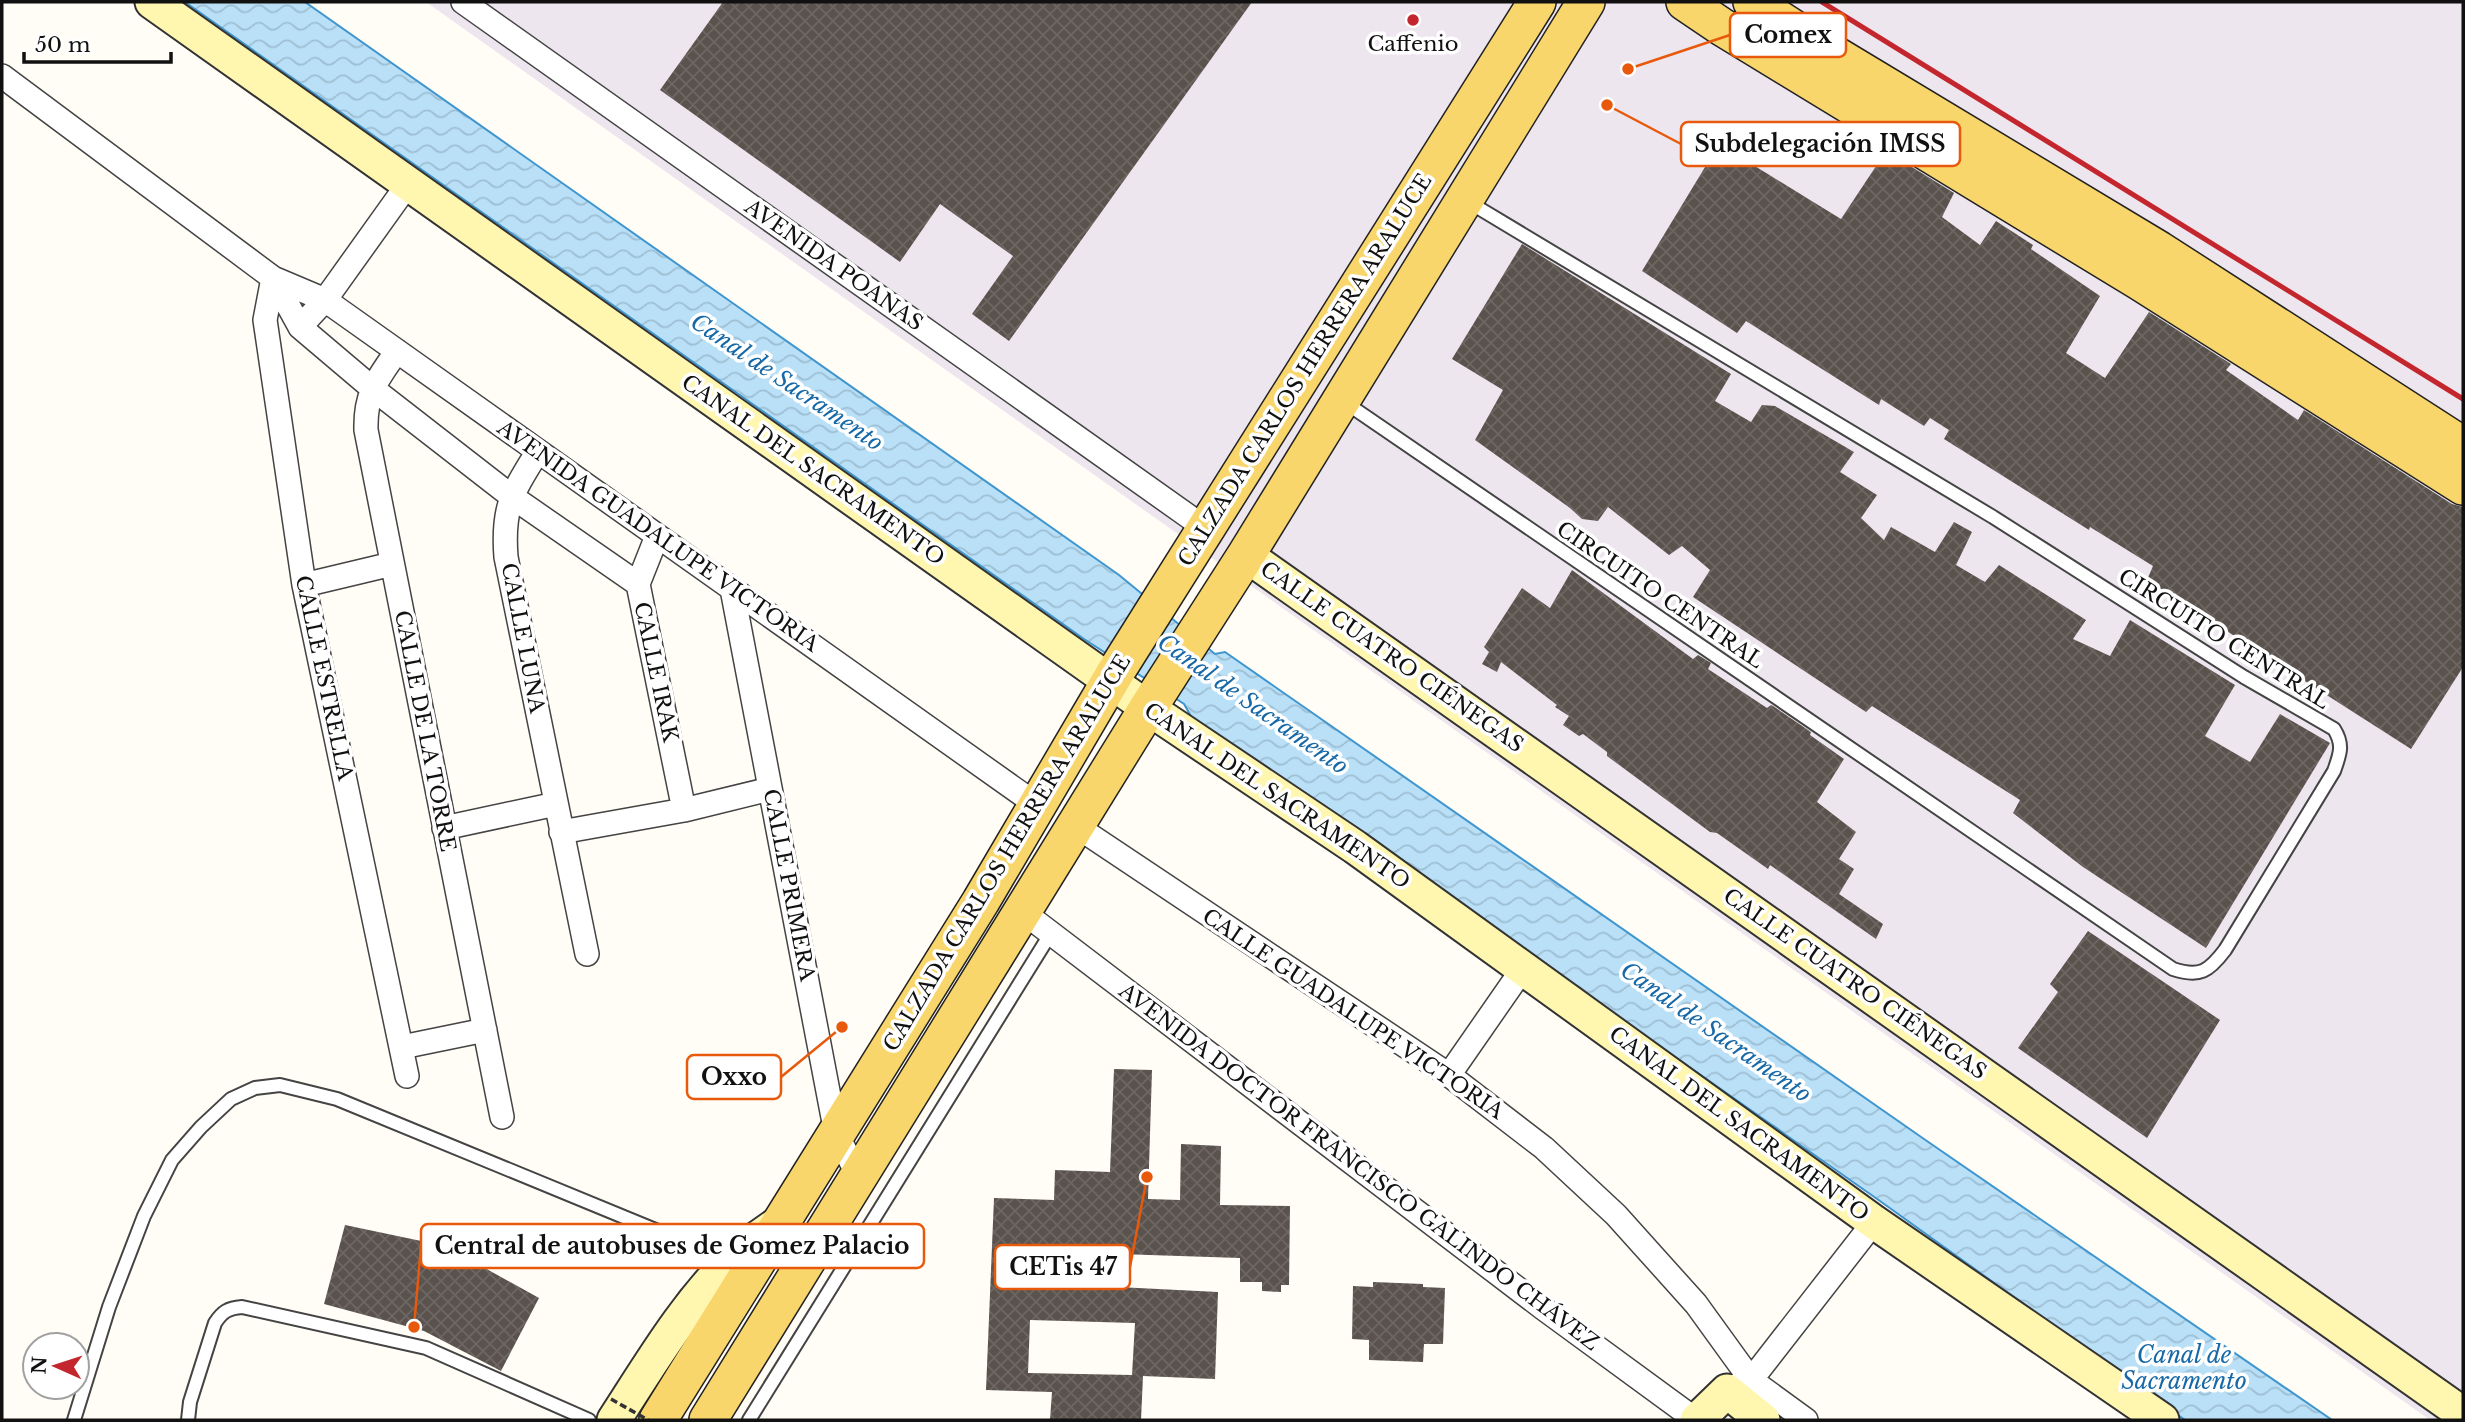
<svg xmlns="http://www.w3.org/2000/svg" width="2465" height="1422" font-family="'Libre Baskerville',serif">
<style>
.industrial{fill:#eee6ef}
.water{fill:url(#water-waves);stroke:#3f96cf;stroke-width:2}
.building{fill:url(#building-cross-hatch);fill-rule:evenodd}
.lines{fill:none;stroke-linecap:round;stroke-linejoin:round}
.lane-casing{stroke:#444;stroke-width:16}
.street-casing{stroke:#444;stroke-width:26}
.secondary-casing{stroke:#333;stroke-width:37}
.primary-casing{stroke:#222;stroke-width:40}
.lane{stroke:#fff;stroke-width:12}
.street{stroke:#fff;stroke-width:23}
.secondary{stroke:#fff6b0;stroke-width:33}
.primary{stroke:#f9d66b;stroke-width:37}
.rail{stroke:#c4262e;stroke-width:5}
.path-bridge{stroke:#333;stroke-width:3.5;stroke-dasharray:7 3.5;stroke-linecap:butt}
.poi-dot{fill:#c4262e;stroke:#fff;stroke-width:2.5}
.labels{text-anchor:middle;stroke-width:7;stroke-linejoin:round;paint-order:stroke}
.poi-label{font-size:21px;fill:#111;stroke:#fff}
.street-label{font-size:21px;fill:#111;stroke:#fff}
.water-label{font-size:23px;font-style:italic;fill:#1768a6;stroke:#fff}
.leader{fill:none;stroke:#e8590c;stroke-width:2.5}
.callout-dot{fill:#e8590c;stroke:#fff;stroke-width:2.5}
.callout{fill:#fff;stroke:#e8590c;stroke-width:2.5}
.callout-label{font-size:23px;text-anchor:middle;font-weight:bold;fill:#111}
</style>
<defs>
<pattern id="water-waves" width="16" height="10" patternUnits="userSpaceOnUse" patternTransform="scale(1.75)"><rect width="16" height="10" fill="#b9e0f7"/><path d="M0 5q4-4 8 0t8 0" fill="none" stroke="#9ebfd3"/></pattern>
<pattern id="building-cross-hatch" width="8" height="8" patternUnits="userSpaceOnUse" patternTransform="scale(1.75)"><rect width="8" height="8" fill="#5a524d"/><path d="M0 0l8 8M0 8l8-8" fill="none" stroke="#6d6662"/></pattern>
</defs>
<rect width="100%" height="100%" fill="#fffdf5"/>
<!-- industrial -->
<path class="industrial" d="M426,2H2463V1420H2430Z"/>
<!-- water -->
<path class="water" d="M185,2H305L1119,575L1215,654L1225,652L1924,1139L2332,1420H2185L1880,1201L1192,718L1184,704L1084,639Z"/>
<!-- building -->
<path class="building" d="M723,2H1252L1009,341L972,314L1013,256L940,204L900,262L660,90Z
M1719,144L1841,219L1886,151L1954,193L1942,217L1980,245L1996,221L2033,245L2031,249L2100,296L2066,353L2105,378L2149,312L2231,364L2226,370L2298,420L2304,410L2452,504L2463,507V667L2411,749L2147,580L2153,566L2090,527L2089,530L1944,439L1949,430L1930,418L1924,426L1881,399L1879,405L1746,321L1737,333L1642,271Z
M1522,244L1731,374L1715,401L1751,422L1762,405L1775,406L1854,452L1840,472L1877,495L1861,518L1884,540L1891,527L1935,552L1954,522L1972,532L1956,565L1985,582L1999,565L2086,620L2073,639L2110,656L2130,620L2235,685L2205,736L2250,762L2280,714L2330,743L2206,948L2083,867L2013,813L2020,800L1872,706L1866,712L1693,597L1710,570L1682,546L1669,555L1608,507L1598,521L1582,519L1570,508L1475,440L1503,390L1452,359Z
M1572,570L1693,659L1698,655L1711,663L1708,669L1767,708L1771,705L1773,706L1811,732L1810,735L1844,759L1817,802L1856,832L1839,859L1854,869L1839,894L1883,924L1876,939L1770,865L1768,869L1717,833L1710,832L1607,756V752L1583,734L1579,736L1563,725L1569,716L1555,707L1557,705L1501,662L1497,672L1482,664L1489,652L1484,647L1522,588L1550,608Z
M2088,931L2220,1020L2147,1138L2018,1048L2058,992L2050,984Z
M1114,1069L1152,1070L1148,1199L1180,1200L1181,1144L1221,1146L1220,1205L1290,1206L1289,1285H1281V1292L1262,1291V1282H1240V1258L1119,1254L1118,1287L1218,1292L1215,1379L1143,1376L1141,1420H1050L1052,1392L986,1390L994,1198L1054,1200L1055,1170L1110,1172ZM1030,1320L1135,1323L1132,1375L1028,1373Z
M345,1225L445,1246L539,1298L501,1371L424,1331L324,1304Z
M1373,1282L1423,1284V1287L1445,1288L1443,1344H1424L1423,1362L1369,1360V1340L1352,1339L1353,1286L1373,1287Z"/>
<g class="lines">
<!-- lane casing -->
<g class="lane-casing">
<path id="lane" d="M1343,401L2173,969C2200,978 2209,971 2225,950L2334,771C2340,754 2344,745 2334,729L2244,677L1993,517L1467,201
M74,1420L109,1307L144,1216L172,1160L201,1127L231,1099L255,1088L280,1085L337,1099L670,1236
M188,1420L190,1402L215,1323C222,1312 228,1308 242,1307L426,1348L589,1420
M749,1420L1051,933"/>
</g>
<!-- street casing -->
<g class="street-casing">
<path id="street" d="M463,2L1205,528
M2,76L273,278L325,300L1037,805
M273,278L265,320L304,585L407,1076
M273,278L300,327L372,388L511,496L638,584
M300,327L325,300L408,184
M397,351C377,380 365,393 366,430L502,1117
M538,451C513,492 502,506 506,557L587,954
M657,536L638,584L684,810
M304,585L392,564
M732,589L836,1133L859,1177
M1076,826L1449,1075L1544,1148L1616,1215L1696,1304L1751,1380L1806,1420
M444,828L556,804
M561,832L684,810L770,789
M1023,912L1543,1308L1696,1420
M402,1047L485,1030
M1449,1075L1524,967
M1738,1385L1751,1380L1874,1222"/>
</g>
<!-- secondary casing -->
<g class="secondary-casing">
<path id="secondary" d="M152,2L1148,708L1355,847L1874,1222L2162,1420
M1246,555L2463,1414
M614,1420C651,1363 686,1303 736,1255C749,1243 765,1233 779,1223
M1697,1420L1727,1391L1763,1420"/>
</g>
<!-- primary casing -->
<g class="primary-casing">
<path id="primary" d="M1685,2L1722,27L2139,281L2463,486
M1752,2L1825,49L2159,250L2463,446
M658,1420L981,901L1115,673L1537,2
M708,1420L1148,708L1246,555L1586,2"/>
</g>
<!-- lane -->
<use href="#lane" class="lane"/>
<!-- street -->
<use href="#street" class="street"/>
<!-- secondary -->
<use href="#secondary" class="secondary"/>
<!-- primary -->
<use href="#primary" class="primary"/>
<!-- rail -->
<path class="rail" d="M1822,2L2463,399"/>
<!-- path-bridge -->
<path class="path-bridge" d="M611,1399L648,1420"/>
</g>
<!-- markers -->
<circle class="poi-dot" cx="1413" cy="20" r="7"/>
<g class="labels">
<!-- poi labels -->
<g class="poi-label">
<text x="1413" y="51">Caffenio</text>
</g>
<!-- street labels -->
<g class="street-label">
<text transform="translate(834 265) rotate(35)" y="7">AVENIDA POANAS</text>
<text transform="translate(1305 370) rotate(-58)" y="7">CALZADA CARLOS HERRERA ARALUCE</text>
<text transform="translate(813 470) rotate(35)" y="7">CANAL DEL SACRAMENTO</text>
<text transform="translate(658 536) rotate(35)" y="7">AVENIDA GUADALUPE VICTORIA</text>
<text transform="translate(1660 595) rotate(34)" y="7">CIRCUITO CENTRAL</text>
<text transform="translate(523 638) rotate(79)" y="7">CALLE LUNA</text>
<text transform="translate(2224 639) rotate(32)" y="7">CIRCUITO CENTRAL</text>
<text transform="translate(1392 657) rotate(35)" y="7">CALLE CUATRO CIÉNEGAS</text>
<text transform="translate(656 672) rotate(78)" y="7">CALLE IRAK</text>
<text transform="translate(324 678) rotate(78)" y="7">CALLE ESTRELLA</text>
<text transform="translate(425 731) rotate(79)" y="7">CALLE DE LA TORRE</text>
<text transform="translate(1277 796) rotate(34)" y="7">CANAL DEL SACRAMENTO</text>
<text transform="translate(1007 853) rotate(-59)" y="7">CALZADA CARLOS HERRERA ARALUCE</text>
<text transform="translate(789 885) rotate(79)" y="7">CALLE PRIMERA</text>
<text transform="translate(1855 984) rotate(35)" y="7">CALLE CUATRO CIÉNEGAS</text>
<text transform="translate(1353 1014) rotate(34)" y="7">CALLE GUADALUPE VICTORIA</text>
<text transform="translate(1739 1124) rotate(36)" y="7">CANAL DEL SACRAMENTO</text>
<text transform="translate(1359 1167) rotate(37)" y="7">AVENIDA DOCTOR FRANCISCO GALINDO CHÁVEZ</text>
</g>
<!-- water labels -->
<g class="water-label">
<text transform="translate(787 382) rotate(34)" y="8">Canal de Sacramento</text>
<text transform="translate(1253 704) rotate(35)" y="8">Canal de Sacramento</text>
<text transform="translate(1716 1032) rotate(35)" y="8">Canal de Sacramento</text>
<text x="2184" y="1363">Canal de<tspan x="2184" dy="26">Sacramento</tspan></text>
</g>
</g>
<!-- callouts -->
<path class="leader" d="M1628 69L1730 35M1607 105L1681 144M842 1027L781 1077M414 1327L421 1246M1147 1177L1130 1267"/>
<g class="callout-dot">
<circle cx="1628" cy="69" r="7"/>
<circle cx="1607" cy="105" r="7"/>
<circle cx="842" cy="1027" r="7"/>
<circle cx="414" cy="1327" r="7"/>
<circle cx="1147" cy="1177" r="7"/>
</g>
<g class="callout">
<rect x="1730" y="13" width="116" height="44" rx="7"/>
<rect x="1681" y="122" width="279" height="44" rx="7"/>
<rect x="687" y="1055" width="94" height="44" rx="7"/>
<rect x="421" y="1224" width="503" height="44" rx="7"/>
<rect x="995" y="1245" width="135" height="44" rx="7"/>
</g>
<g class="callout-label">
<text x="1788" y="43">Comex</text>
<text x="1820" y="152">Subdelegación IMSS</text>
<text x="734" y="1085">Oxxo</text>
<text x="672" y="1254">Central de autobuses de Gomez Palacio</text>
<text x="1063" y="1275">CETis 47</text>
</g>
<!-- border -->
<rect width="2465" height="1422" fill="none" stroke="#111111" stroke-width="7"/>
<!-- north arrow -->
<g transform="translate(56 1366) rotate(273)"><circle r="33" fill="#ffffff" stroke="#a0a0a0" stroke-width="2"/>
<path d="M0-5L12 26L0 18L-12 26Z" fill="#c4262e"/>
<text y="-10" font-size="19" font-weight="bold" text-anchor="middle" fill="#111111">N</text>
</g>
<!-- scale -->
<path d="M24 52v10h147v-10" fill="none" stroke="#111111" stroke-width="3.5"/>
<text x="35" y="52" font-size="21" fill="#111111" stroke="#ffffff" stroke-width="5" paint-order="stroke">50 m</text>
</svg>
